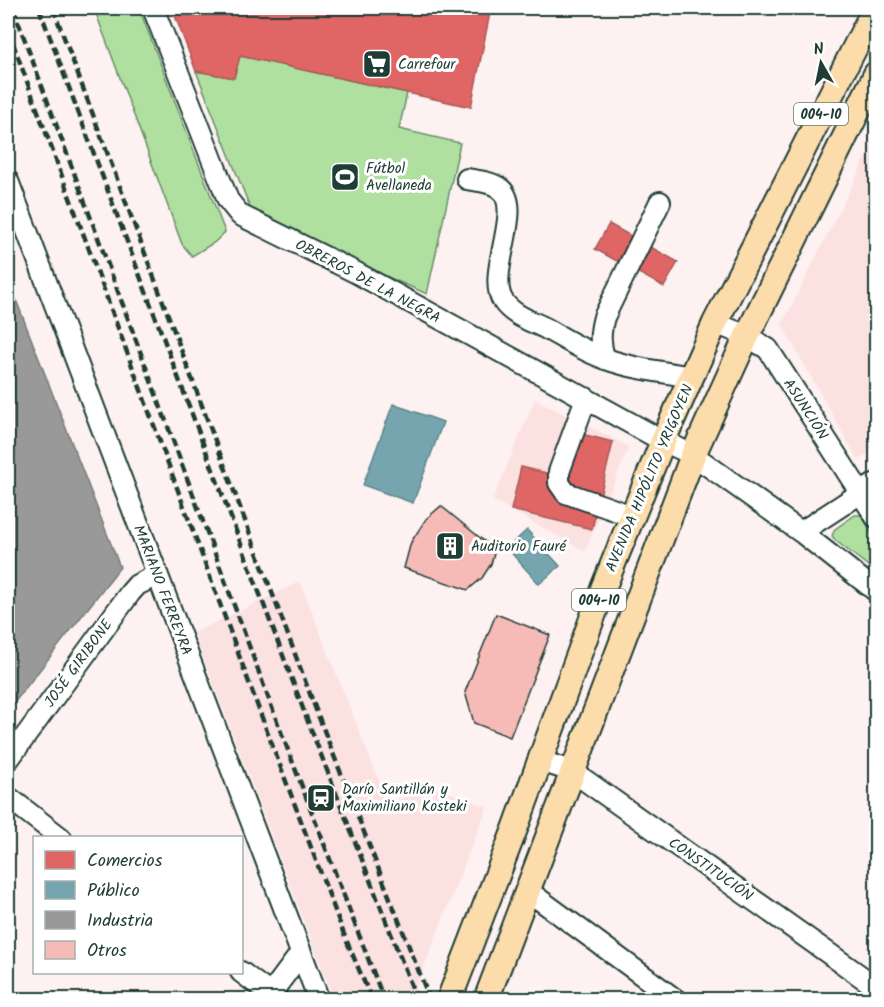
<svg xmlns="http://www.w3.org/2000/svg" width="884" height="1007" font-family="Kalam,sans-serif">
<style>
.built{fill:#fbe1e0}
.green{fill:#b0e0a0;stroke:#688e6a;stroke-width:1.5}
.shops{fill:#e06666;stroke:#a65a57;stroke-width:1.5}
.public{fill:#76a5af;stroke:#5c868a;stroke-width:1.5}
.industry{fill:#999;stroke:#747d7b;stroke-width:1.5}
.building{fill:#f7bbb7;stroke:#1f3d34;stroke-width:1.5}
.lines{fill:none;stroke-linecap:round;stroke-linejoin:round}
.minor-casing{stroke:#1f3d34;stroke-width:24}
.major-casing{stroke:#1f3d34;stroke-width:28}
.minor{stroke:#fff;stroke-width:20}
.major{stroke:#fddcac;stroke-width:24}
.rail{stroke:#1f3d34;stroke-width:4.5;stroke-dasharray:9 4.5;stroke-linecap:butt}
.labels{text-anchor:middle;stroke-width:6;stroke-linejoin:round;paint-order:stroke}
.shield{fill:#fff;stroke:#627771;stroke-width:1.5}
.shield-label{font-size:14px;font-weight:bold;fill:#1f3d34}
.poi-label{font-size:15px;fill:#1f3d34;stroke:#fff;text-anchor:start}
.street-label{font-size:15px;fill:#1f3d34;stroke:#fff}
</style>
<rect width="100%" height="100%" fill="#fdf1f1"/>
<filter id="ink" filterUnits="userSpaceOnUse"><feTurbulence type="fractalNoise" baseFrequency=".0167" numOctaves="2"/><feDisplacementMap in="SourceGraphic" scale="12" xChannelSelector="R" yChannelSelector="G"/><feConvolveMatrix kernelMatrix="1 2 1 2 8 2 1 2 1" color-interpolation-filters="sRGB"/></filter>
<g filter="url(#ink)">
<!-- built -->
<path class="built" d="M876,138V449L858,460L782,325Z
M535,399L629,447L585,551L493,500Z
M300,582L388,804L432,786L487,807L411,999H334L194,633Z"/>
<!-- green -->
<path class="green" d="M94,8H139L225,232L215,242L192,256L182,244Z
M240,56L407,93L399,129L460,143L427,294L388,277L251,210L196,71L234,78Z
M855,515H861L876,539V572L836,541L832,536L835,529Z"/>
<!-- shops -->
<path class="shops" d="M172,8H491L471,107L240,56L234,78L196,71Z
M609,224L678,262L664,287L595,249Z
M578,433L613,442L592,529L511,510L521,467L568,478Z"/>
<!-- public -->
<path class="public" d="M393,404L443,422L413,503L363,485Z
M527,530L560,566L539,584L507,548Z"/>
<!-- industry -->
<path class="industry" d="M8,279L120,567L14,703L8,698Z"/>
<!-- building -->
<path class="building" d="M441,506L495,550L491,564L482,578L468,590L404,568L411,542L426,519Z
M496,614L550,635L510,737L474,723L465,692Z"/>
<g class="lines">
<!-- minor casing -->
<g class="minor-casing">
<path id="minor" d="M153,8L228,200L240,215L355,272L663,441L693,455L801,532L876,591
M467,179C477,181 489,181 498,187C527,205 485,273 503,301C512,315 531,321 545,328C565,339 585,352 606,359C634,369 663,372 692,377
M8,181L319,1000
M715,323L747,336L768,349L876,517
M605,359C599,344 600,332 604,317L660,202
M586,398L559,472V483L566,493L632,516
M801,532L876,483
M8,760L130,593L137,585L157,575
M540,761L572,771L876,987
M8,797L61,838
M528,891L676,1000
M241,972L278,1000
M266,1000L301,953"/>
</g>
<!-- major casing -->
<g class="major-casing">
<path id="major" d="M449,1000L515,829L604,586L663,441L715,323L875,8
M486,1000L693,455L747,336L876,74"/>
</g>
<!-- minor -->
<use href="#minor" class="minor"/>
<!-- major -->
<use href="#major" class="major"/>
<!-- rail -->
<path class="rail" d="M13,8L278,724L384,1000
M39,8L305,714L417,1000
M53,8L316,710L430,1000
M8,30L265,726L345,937L372,1000"/>
</g>
</g>
<!-- icons -->
<defs>
<g id="supermarket-square" transform="scale(1.5)"><rect x="-9" y="-9" width="18" height="18" rx="4" fill="#1f3d34" stroke="#fff"/><path d="M-6-5.5h2.5l.6 2H6L4.5 2H-2.5L-4.4-4H-6ZM-1.5 3.2a1.3 1.3 0 1 0 .1 0ZM3 3.2a1.3 1.3 0 1 0 .1 0Z" fill="#fff"/></g>
<g id="stadium-square" transform="scale(1.5)"><rect x="-9" y="-9" width="18" height="18" rx="4" fill="#1f3d34" stroke="#fff"/><path d="M0-5a6.5 5 0 1 0 0 10a6.5 5 0 1 0 0-10ZM-3.5-1.8h7v3.6h-7Z" fill="#fff"/></g>
<g id="building-square" transform="scale(1.5)"><rect x="-9" y="-9" width="18" height="18" rx="4" fill="#1f3d34" stroke="#fff"/><path d="M-4-6H4V6H1V3H-1V6H-4ZM-2.5-4.3h1.7v1.8h-1.7ZM.8-4.3h1.7v1.8H.8ZM-2.5-1h1.7V.8h-1.7ZM.8-1h1.7V.8H.8Z" fill="#fff"/></g>
<g id="station-square" transform="scale(1.5)"><rect x="-9" y="-9" width="18" height="18" rx="4" fill="#1f3d34" stroke="#fff"/><path d="M-3-6H3Q5-6 5-4V2Q5 4 3 4L4.5 6H3L1.5 4h-3L-3 6H-4.5L-3 4Q-5 4-5 2V-4Q-5-6-3-6ZM-3.5-4v3h7v-3ZM-3.5 1v1.5H-2V1ZM2 1v1.5H3.5V1Z" fill="#fff"/></g>
</defs>
<g fill-rule="evenodd">
<use href="#supermarket-square" x="377" y="64"/>
<use href="#stadium-square" x="345" y="177"/>
<use href="#building-square" x="450" y="546"/>
<use href="#station-square" x="321" y="798"/>
</g>
<g class="labels">
<!-- shield labels -->
<g class="shield">
<rect x="794" y="103" width="54" height="22" rx="4.5"/>
<rect x="572" y="589" width="54" height="22" rx="4.5"/>
</g>
<g class="shield-label">
<text x="821" y="119">004-10</text>
<text x="599" y="605">004-10</text>
</g>
<!-- poi labels -->
<g class="poi-label">
<text x="398" y="69">Carrefour</text>
<text x="366" y="173">Fútbol<tspan x="366" dy="17">Avellaneda</tspan></text>
<text x="471" y="551">Auditorio Fauré</text>
<text x="342" y="794">Darío Santillán y<tspan x="342" dy="17">Maximiliano Kosteki</tspan></text>
</g>
<!-- street labels -->
<g class="street-label">
<text transform="translate(368 281) rotate(28)" y="5">OBREROS DE LA NEGRA</text>
<text transform="translate(806 409) rotate(57)" y="5">ASUNCIÓN</text>
<text transform="translate(649 478) rotate(-67)" y="5">AVENIDA HIPÓLITO YRIGOYEN</text>
<text transform="translate(163 590) rotate(69)" y="5">MARIANO FERREYRA</text>
<text transform="translate(78 663) rotate(-54)" y="5">JOSÉ GIRIBONE</text>
<text transform="translate(711 869) rotate(35)" y="5">CONSTITUCIÓN</text>
</g>
</g>
<!-- margin -->
<rect width="884" height="1007" fill="none" stroke="#fff" stroke-width="30"/>
<rect x="15" y="15" width="854" height="977" fill="none" stroke="#1f3d34" stroke-width="2" filter="url(#ink)"/>
<!-- legend -->
<rect x="33" y="836" width="210" height="138" fill="#ffffff" stroke="#a5b1ae" stroke-width="1.5"/>
<rect x="45" y="851" width="30" height="18" fill="#e06666" stroke="#a5b1ae" stroke-width="1.5"/>
<text x="87" y="866" font-size="18" fill="#1f3d34">Comercios</text>
<rect x="45" y="881" width="30" height="18" fill="#76a5af" stroke="#a5b1ae" stroke-width="1.5"/>
<text x="87" y="896" font-size="18" fill="#1f3d34">Público</text>
<rect x="45" y="911" width="30" height="18" fill="#999999" stroke="#a5b1ae" stroke-width="1.5"/>
<text x="87" y="926" font-size="18" fill="#1f3d34">Industria</text>
<rect x="45" y="941" width="30" height="18" fill="#f7bbb7" stroke="#a5b1ae" stroke-width="1.5"/>
<text x="87" y="956" font-size="18" fill="#1f3d34">Otros</text>
<!-- north arrow -->
<g transform="translate(821 63) rotate(351)" stroke="#ffffff" stroke-width="4.5" paint-order="stroke">
<path d="M0-4.5L10 22L0 15L-10 22Z" fill="#1f3d34"/>
<text y="-9" font-size="16" font-weight="bold" text-anchor="middle" fill="#1f3d34">N</text>
</g>
</svg>
